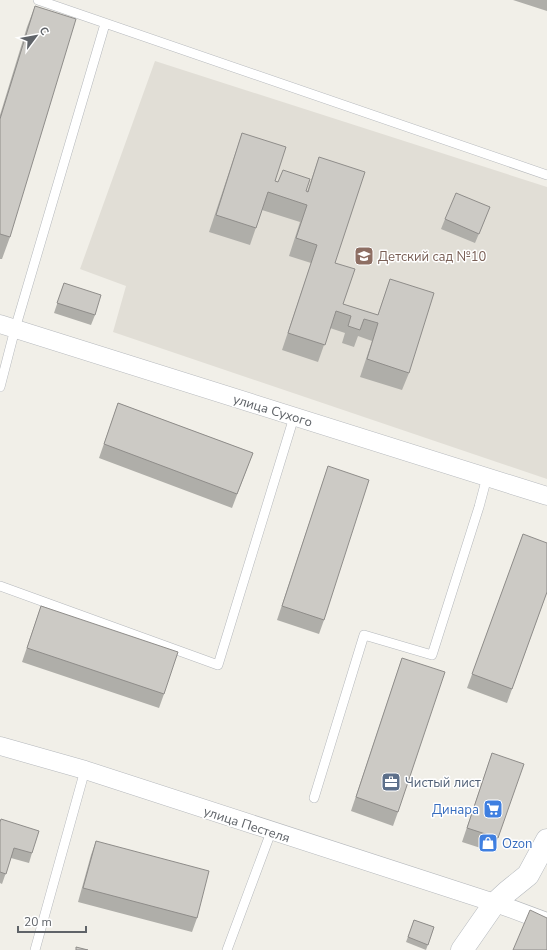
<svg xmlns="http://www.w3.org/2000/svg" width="547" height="950" font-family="'Nunito Sans',sans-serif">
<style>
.education{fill:#e1ded6}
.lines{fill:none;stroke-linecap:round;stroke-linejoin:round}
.lane-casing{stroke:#b5b8bc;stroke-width:10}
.street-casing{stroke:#b5b8bc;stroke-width:19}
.secondary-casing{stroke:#b6babf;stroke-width:23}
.lane{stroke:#fff;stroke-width:9}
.street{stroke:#fff;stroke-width:18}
.secondary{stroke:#fff;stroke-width:22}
.wall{fill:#afaea9}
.building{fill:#cccac5;stroke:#8f8d8a}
.labels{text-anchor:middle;stroke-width:3;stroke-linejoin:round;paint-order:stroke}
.education-label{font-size:13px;fill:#785e54;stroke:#fff;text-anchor:start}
.street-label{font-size:13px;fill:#5f6368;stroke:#fff}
.service-label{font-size:13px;fill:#4e5e75;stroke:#fff;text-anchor:start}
.shop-label{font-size:13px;fill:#366cbe;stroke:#fff;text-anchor:end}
</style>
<rect width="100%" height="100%" fill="#f1efe8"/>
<!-- education -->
<path class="education" d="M155,61L547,187V479L113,332L126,286L80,269Z"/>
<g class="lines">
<!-- lane casing -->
<g class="lane-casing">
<path id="lane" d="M38,0L547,175
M0,387L15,329L105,24
M0,586L218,665L294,417
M314,798L364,635L432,655L479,507L487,477
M35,950L85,770
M227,950L271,832"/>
</g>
<!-- street casing -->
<g class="street-casing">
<path id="street" d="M0,324L547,496
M0,746L85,770L504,906L547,922"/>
</g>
<!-- secondary casing -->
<g class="secondary-casing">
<path id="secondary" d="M462,950L494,904L507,892L528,875L547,840"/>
</g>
<!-- lane -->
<use href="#lane" class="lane"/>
<!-- street -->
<use href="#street" class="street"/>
<!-- secondary -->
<use href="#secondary" class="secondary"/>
</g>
<!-- wall -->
<path class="wall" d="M513,0H547V11Z
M35,6L10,237L2,259H0V115L27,27Z
M242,133L275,181L307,192L319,157L335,263L343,304L378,315L390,279L409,373L402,390L360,377L372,341L358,336L354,347L342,343L345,333L330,328L318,362L282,350L311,263L289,256L300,222L262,210L250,245L209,232Z
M486,217L475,243L441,229L445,219Z
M64,283L95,315L91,325L54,313Z
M118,403L253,453L232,508L99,458Z
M328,466L324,620L319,634L277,620Z
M523,534L547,592L507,703L467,688Z
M41,606L164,694L159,708L22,662Z
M402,658L398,812L393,826L351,811Z
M492,753L498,838L493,852L462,842Z
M0,822L32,853L29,863L11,858L2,884L0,883Z
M96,841L197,918L192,932L78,902L91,855Z
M414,920L434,927L426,950L406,942Z"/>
<!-- building -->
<path class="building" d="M35,6L76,19L10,237L0,234V119Z
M242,133L286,147L275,181L278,182L283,170L310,179L306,191L308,192L319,157L365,172L335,263L355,269L343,304L378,315L390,279L434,293L409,373L367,359L378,323L364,319L360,330L348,326L351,316L336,311L325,345L288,333L317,245L296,238L307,205L268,192L256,228L216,215Z
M456,193L490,207L479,234L445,219Z
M64,283L101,295L95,315L57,303Z
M118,403L253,453L237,494L104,444Z
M328,466L369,480L324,620L282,606Z
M523,534L547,543V592L512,689L472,674Z
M41,606L178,652L164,694L27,648Z
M402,658L445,672L398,812L356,797Z
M492,753L524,764L498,838L467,828Z
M1,819L39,831L32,853L14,848L6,874L0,872V822Z
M96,841L209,871L197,918L83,888Z
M530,910L547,918V950H513Z
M414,920L434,927L428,945L408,937Z
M76,947L88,950H76Z"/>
<!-- icons -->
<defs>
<g id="school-square" transform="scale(1)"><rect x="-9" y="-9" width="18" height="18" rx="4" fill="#8d6e63" stroke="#fff"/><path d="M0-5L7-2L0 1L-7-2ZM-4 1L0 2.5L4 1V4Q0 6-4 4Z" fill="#fff"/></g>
<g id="office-square" transform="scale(1)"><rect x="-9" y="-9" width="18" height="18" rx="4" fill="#5c6f8a" stroke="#fff"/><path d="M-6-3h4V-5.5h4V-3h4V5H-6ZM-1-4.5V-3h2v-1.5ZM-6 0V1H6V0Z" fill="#fff"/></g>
<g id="supermarket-square" transform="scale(1)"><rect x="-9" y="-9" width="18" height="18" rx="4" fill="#3f7fe0" stroke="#fff"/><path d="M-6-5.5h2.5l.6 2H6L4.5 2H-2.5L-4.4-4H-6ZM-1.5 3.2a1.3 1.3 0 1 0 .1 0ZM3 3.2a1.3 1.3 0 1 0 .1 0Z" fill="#fff"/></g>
<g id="shop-square" transform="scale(1)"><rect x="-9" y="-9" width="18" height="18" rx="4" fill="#3f7fe0" stroke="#fff"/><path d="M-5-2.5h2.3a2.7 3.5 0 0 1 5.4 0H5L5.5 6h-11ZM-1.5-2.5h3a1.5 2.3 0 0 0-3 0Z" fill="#fff"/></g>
</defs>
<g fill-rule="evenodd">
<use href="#school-square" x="364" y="256"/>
<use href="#office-square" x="391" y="782"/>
<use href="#supermarket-square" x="493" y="809"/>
<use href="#shop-square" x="488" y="843"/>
</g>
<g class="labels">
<!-- education labels -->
<g class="education-label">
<text x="378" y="261">Детский сад №10</text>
</g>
<!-- street labels -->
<g class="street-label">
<text transform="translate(273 410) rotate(17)" y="5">улица Сухого</text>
<text transform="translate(247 824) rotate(18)" y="5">улица Пестеля</text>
</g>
<!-- service labels -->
<g class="service-label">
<text x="405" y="787">Чистый лист</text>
</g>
<!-- shop labels -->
<g class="shop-label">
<text x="479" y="814">Динара</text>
<text x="502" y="848" text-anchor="start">Ozon</text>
</g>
</g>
<!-- north arrow -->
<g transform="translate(36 36) rotate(58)" stroke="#ffffff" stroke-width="3" paint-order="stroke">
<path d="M0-3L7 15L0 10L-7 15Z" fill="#5f6368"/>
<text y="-6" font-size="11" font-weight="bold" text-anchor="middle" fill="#5f6368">С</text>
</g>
<!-- scale -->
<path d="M18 926v6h68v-6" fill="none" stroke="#5f6368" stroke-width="2"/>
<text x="24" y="926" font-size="12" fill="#5f6368" stroke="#ffffff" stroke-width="3" paint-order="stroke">20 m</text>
</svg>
